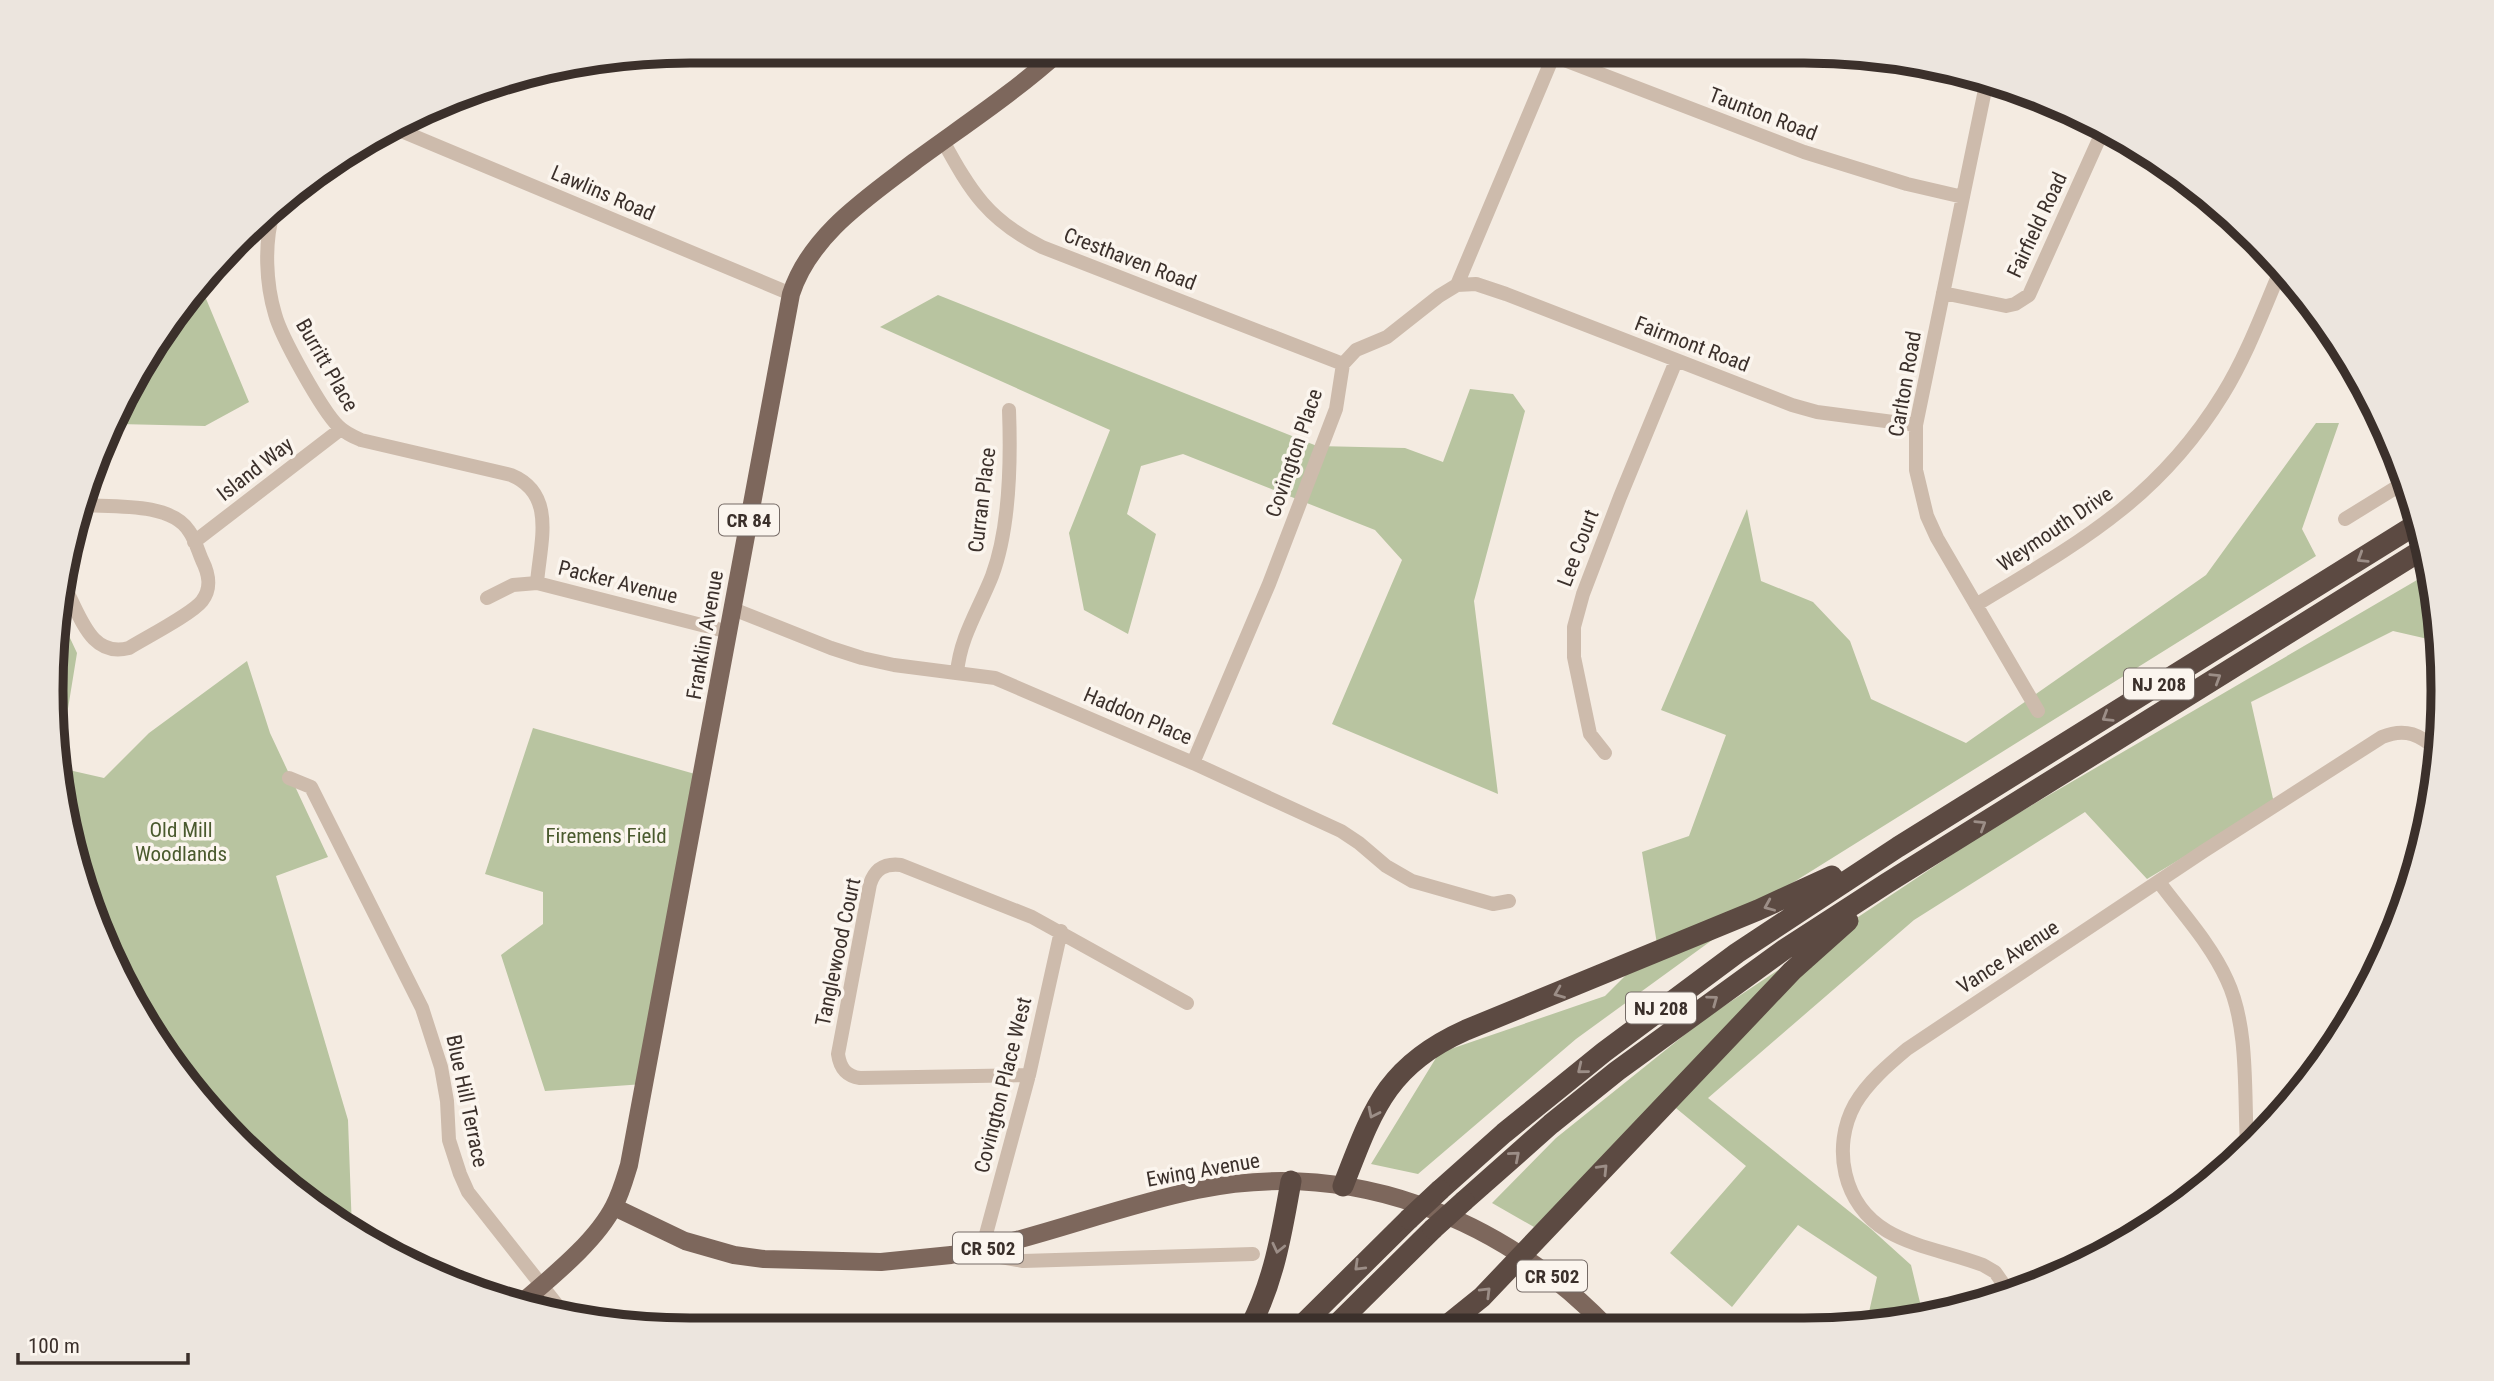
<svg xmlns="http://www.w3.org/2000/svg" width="2494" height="1381" font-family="'Roboto Condensed',sans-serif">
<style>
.green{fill:#b8c4a0}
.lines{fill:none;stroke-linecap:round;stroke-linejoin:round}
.minor{stroke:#cdbbac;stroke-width:14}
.major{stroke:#7d675c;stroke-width:18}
.highway{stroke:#5c4a42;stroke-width:21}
.highway-bridge{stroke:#5c4a42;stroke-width:21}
.oneway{stroke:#9c8e87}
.labels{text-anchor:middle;stroke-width:7;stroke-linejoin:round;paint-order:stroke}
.shield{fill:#fbf5ee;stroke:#756b66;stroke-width:2}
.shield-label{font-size:19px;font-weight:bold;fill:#3b302b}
.street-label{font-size:21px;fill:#3b302b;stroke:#fbf5ee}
.park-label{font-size:21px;fill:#4a5a2e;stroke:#fbf5ee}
.rim{fill:none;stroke:#3b302b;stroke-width:9}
</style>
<rect width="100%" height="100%" fill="#f4ebe1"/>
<!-- green -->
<path class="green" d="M202,289L249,402L205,426L118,424L158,335Z
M938,295L1317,446L1405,448L1443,462L1470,389L1513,394L1525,411L1474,601L1498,794L1332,724L1402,560L1375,530L1183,454L1141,466L1127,514L1156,534L1128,634L1084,610L1069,533L1110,430L880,327Z
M2316,423H2339L2302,529L2316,556L1781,890L1576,1039L1418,1174L1371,1164L1439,1053L1605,996L1657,944L1642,852L1689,836L1726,735L1661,710L1747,509L1761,581L1813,602L1850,641L1871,699L1966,743L2206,575Z
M2429,573L2441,642L2393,631L2251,702L2274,803L2147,879L2085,812L1914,920L1708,1098L1870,1228L1911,1265L1923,1315L1887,1325H1866L1877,1277L1798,1225L1732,1307L1670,1253L1746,1166L1665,1099L1534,1227L1492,1203L1556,1138L1703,1020L1986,832Z
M63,623L77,653L59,764L52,733Z
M247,661L270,733L328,857L276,876L348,1120L352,1230L210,1113L100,936L60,768L104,778L149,733Z
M533,728L702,776L644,1084L545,1091L501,955L543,924V892L485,874Z"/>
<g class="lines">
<!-- minor -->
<path class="minor" d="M1554,56L1804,152L1907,184L1963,197
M1987,80L1916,425V470L1927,516L1937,538L2038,711
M399,130L791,294
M943,141C971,192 988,220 1042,247L1343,364
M273,213C264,244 266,284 275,314C281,337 322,410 338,426C345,433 352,436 361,440L511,475C557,494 540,543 537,583
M1457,285L1476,284L1506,294L1792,405L1817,412L1916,425
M1943,293L2006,306L2015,304L2029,295L2104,128
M2345,519L2405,482
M194,542L341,429
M66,590C81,617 91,658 129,648C145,638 192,614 202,601C212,588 209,574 202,560C198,551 195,539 189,531C171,502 112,507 82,505
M487,598L513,585L537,583L729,632
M1976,605C2078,543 2158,500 2223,394C2247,355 2263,311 2281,269
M733,609L831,648L862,658L894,665L995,678L1193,763L1341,831L1359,843L1386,866L1412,881L1493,904L1509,901
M957,673C960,637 979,609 992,576C1010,528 1011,462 1009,410
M1605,753L1590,734L1574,657V627L1583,594L1620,497L1676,361
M1193,763L1269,584L1336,409L1343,364L1356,350L1387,337L1439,296L1457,285L1555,52
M289,778L311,787L422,1008L441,1067L447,1101L449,1140L460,1174L468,1192L565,1315
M2159,882C2182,913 2211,944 2227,980C2249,1027 2244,1093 2247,1145
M1061,931L1029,1075L982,1249L1001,1257L1023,1261L1253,1254
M1029,1075L860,1078C846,1076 840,1068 838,1054L870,884C875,869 885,863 901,865L1032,917L1187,1003
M2009,1292L1995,1272L1983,1265C1952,1253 1916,1248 1887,1231C1843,1205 1831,1147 1855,1104C1868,1082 1888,1065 1907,1049L2204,851L2382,737C2406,727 2420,735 2439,751"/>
<!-- major -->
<path class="major" d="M614,1207L685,1241L734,1255L764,1259L881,1262L951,1255L982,1249C1055,1232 1124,1205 1197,1190C1350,1158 1499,1216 1606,1326
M518,1306C550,1278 595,1243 614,1206C621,1193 625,1178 629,1165L791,294C810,235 867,198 914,162C963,126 1015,92 1060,51"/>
<!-- highway -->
<path class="highway" d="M1343,1186C1373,1109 1386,1066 1466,1030L1758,910L1832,876
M1440,1190L1504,1133L1604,1052L1737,953L1898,847L2420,522
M1464,1201L1551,1124L1617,1071L1785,949L1887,883L2425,548
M1446,1326L1482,1297L1792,971L1848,921
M1250,1327C1274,1281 1282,1232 1291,1181
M1300,1327L1409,1219
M1334,1327L1433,1229"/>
<!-- highway-bridge -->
<path class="highway-bridge" d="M1409,1219L1440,1190
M1433,1229L1464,1201"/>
</g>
<!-- one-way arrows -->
<defs><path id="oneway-chevron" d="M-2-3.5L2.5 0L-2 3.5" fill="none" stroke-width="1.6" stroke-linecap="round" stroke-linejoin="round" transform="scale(1.75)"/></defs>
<g class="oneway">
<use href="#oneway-chevron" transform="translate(2362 558) rotate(148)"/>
<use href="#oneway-chevron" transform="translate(2216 678) rotate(-32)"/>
<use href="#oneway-chevron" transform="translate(2107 717) rotate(148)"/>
<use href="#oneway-chevron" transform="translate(1981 825) rotate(-32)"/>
<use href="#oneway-chevron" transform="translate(1769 906) rotate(157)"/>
<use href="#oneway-chevron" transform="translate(1559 993) rotate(158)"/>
<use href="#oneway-chevron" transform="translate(1713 1000) rotate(-36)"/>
<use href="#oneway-chevron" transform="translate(1582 1069) rotate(141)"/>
<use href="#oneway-chevron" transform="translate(1373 1113) rotate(116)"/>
<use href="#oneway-chevron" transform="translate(1515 1156) rotate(-41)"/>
<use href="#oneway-chevron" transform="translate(1603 1169) rotate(-46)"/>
<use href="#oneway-chevron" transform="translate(1278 1248) rotate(103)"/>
<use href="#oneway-chevron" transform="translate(1359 1266) rotate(136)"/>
<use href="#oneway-chevron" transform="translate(1486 1292) rotate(-45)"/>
</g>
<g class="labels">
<!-- shield labels -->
<g class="shield">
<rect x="719" y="504.5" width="60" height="31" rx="5"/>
<rect x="2124" y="668.5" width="70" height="31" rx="5"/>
<rect x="1626" y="992.5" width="70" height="31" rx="5"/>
<rect x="953" y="1232.5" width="70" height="31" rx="5"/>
<rect x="1517" y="1260.5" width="70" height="31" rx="5"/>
</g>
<g class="shield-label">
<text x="749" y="527">CR 84</text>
<text x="2159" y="691">NJ 208</text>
<text x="1661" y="1015">NJ 208</text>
<text x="988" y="1255">CR 502</text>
<text x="1552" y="1283">CR 502</text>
</g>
<!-- street labels -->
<g class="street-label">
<text transform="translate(1763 114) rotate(21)" y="7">Taunton Road</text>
<text transform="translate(603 193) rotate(23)" y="7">Lawlins Road</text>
<text transform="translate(2037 225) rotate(-65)" y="7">Fairfield Road</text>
<text transform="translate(1130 259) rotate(21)" y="7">Cresthaven Road</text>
<text transform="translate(1692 344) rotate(21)" y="7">Fairmont Road</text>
<text transform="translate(327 365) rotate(60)" y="7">Burritt Place</text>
<text transform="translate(1905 384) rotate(-80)" y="7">Carlton Road</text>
<text transform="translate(1294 453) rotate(-71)" y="7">Covington Place</text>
<text transform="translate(255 469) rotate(-38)" y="7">Island Way</text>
<text transform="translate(982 500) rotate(-83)" y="7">Curran Place</text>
<text transform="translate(2055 529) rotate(-34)" y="7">Weymouth Drive</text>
<text transform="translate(1578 548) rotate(-69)" y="7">Lee Court</text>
<text transform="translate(618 582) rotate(14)" y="7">Packer Avenue</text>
<text transform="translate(705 635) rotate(-80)" y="7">Franklin Avenue</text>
<text transform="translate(1138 716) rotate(23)" y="7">Haddon Place</text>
<text transform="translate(838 952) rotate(-78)" y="7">Tanglewood Court</text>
<text transform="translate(2008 957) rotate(-33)" y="7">Vance Avenue</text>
<text transform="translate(1003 1085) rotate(-76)" y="7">Covington Place West</text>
<text transform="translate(467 1101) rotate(78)" y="7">Blue Hill Terrace</text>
<text transform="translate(1203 1170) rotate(-10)" y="7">Ewing Avenue</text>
</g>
<!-- park labels -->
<g class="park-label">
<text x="181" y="837">Old Mill<tspan x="181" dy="24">Woodlands</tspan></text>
<text x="606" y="843">Firemens Field</text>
</g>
</g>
<!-- crop -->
<path d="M0 0H2494V1381H0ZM690 63H1804A627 627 0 0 1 2431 690V691A627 627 0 0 1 1804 1318H690A627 627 0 0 1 63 691V690A627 627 0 0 1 690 63Z" fill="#ece5de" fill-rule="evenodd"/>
<path class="rim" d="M690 63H1804A627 627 0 0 1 2431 690V691A627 627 0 0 1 1804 1318H690A627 627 0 0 1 63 691V690A627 627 0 0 1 690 63Z"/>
<!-- scale -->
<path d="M18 1353v10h170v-10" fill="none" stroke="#3b302b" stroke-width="3.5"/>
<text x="28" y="1353" font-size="21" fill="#3b302b" stroke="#fbf5ee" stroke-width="5" paint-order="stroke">100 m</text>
</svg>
